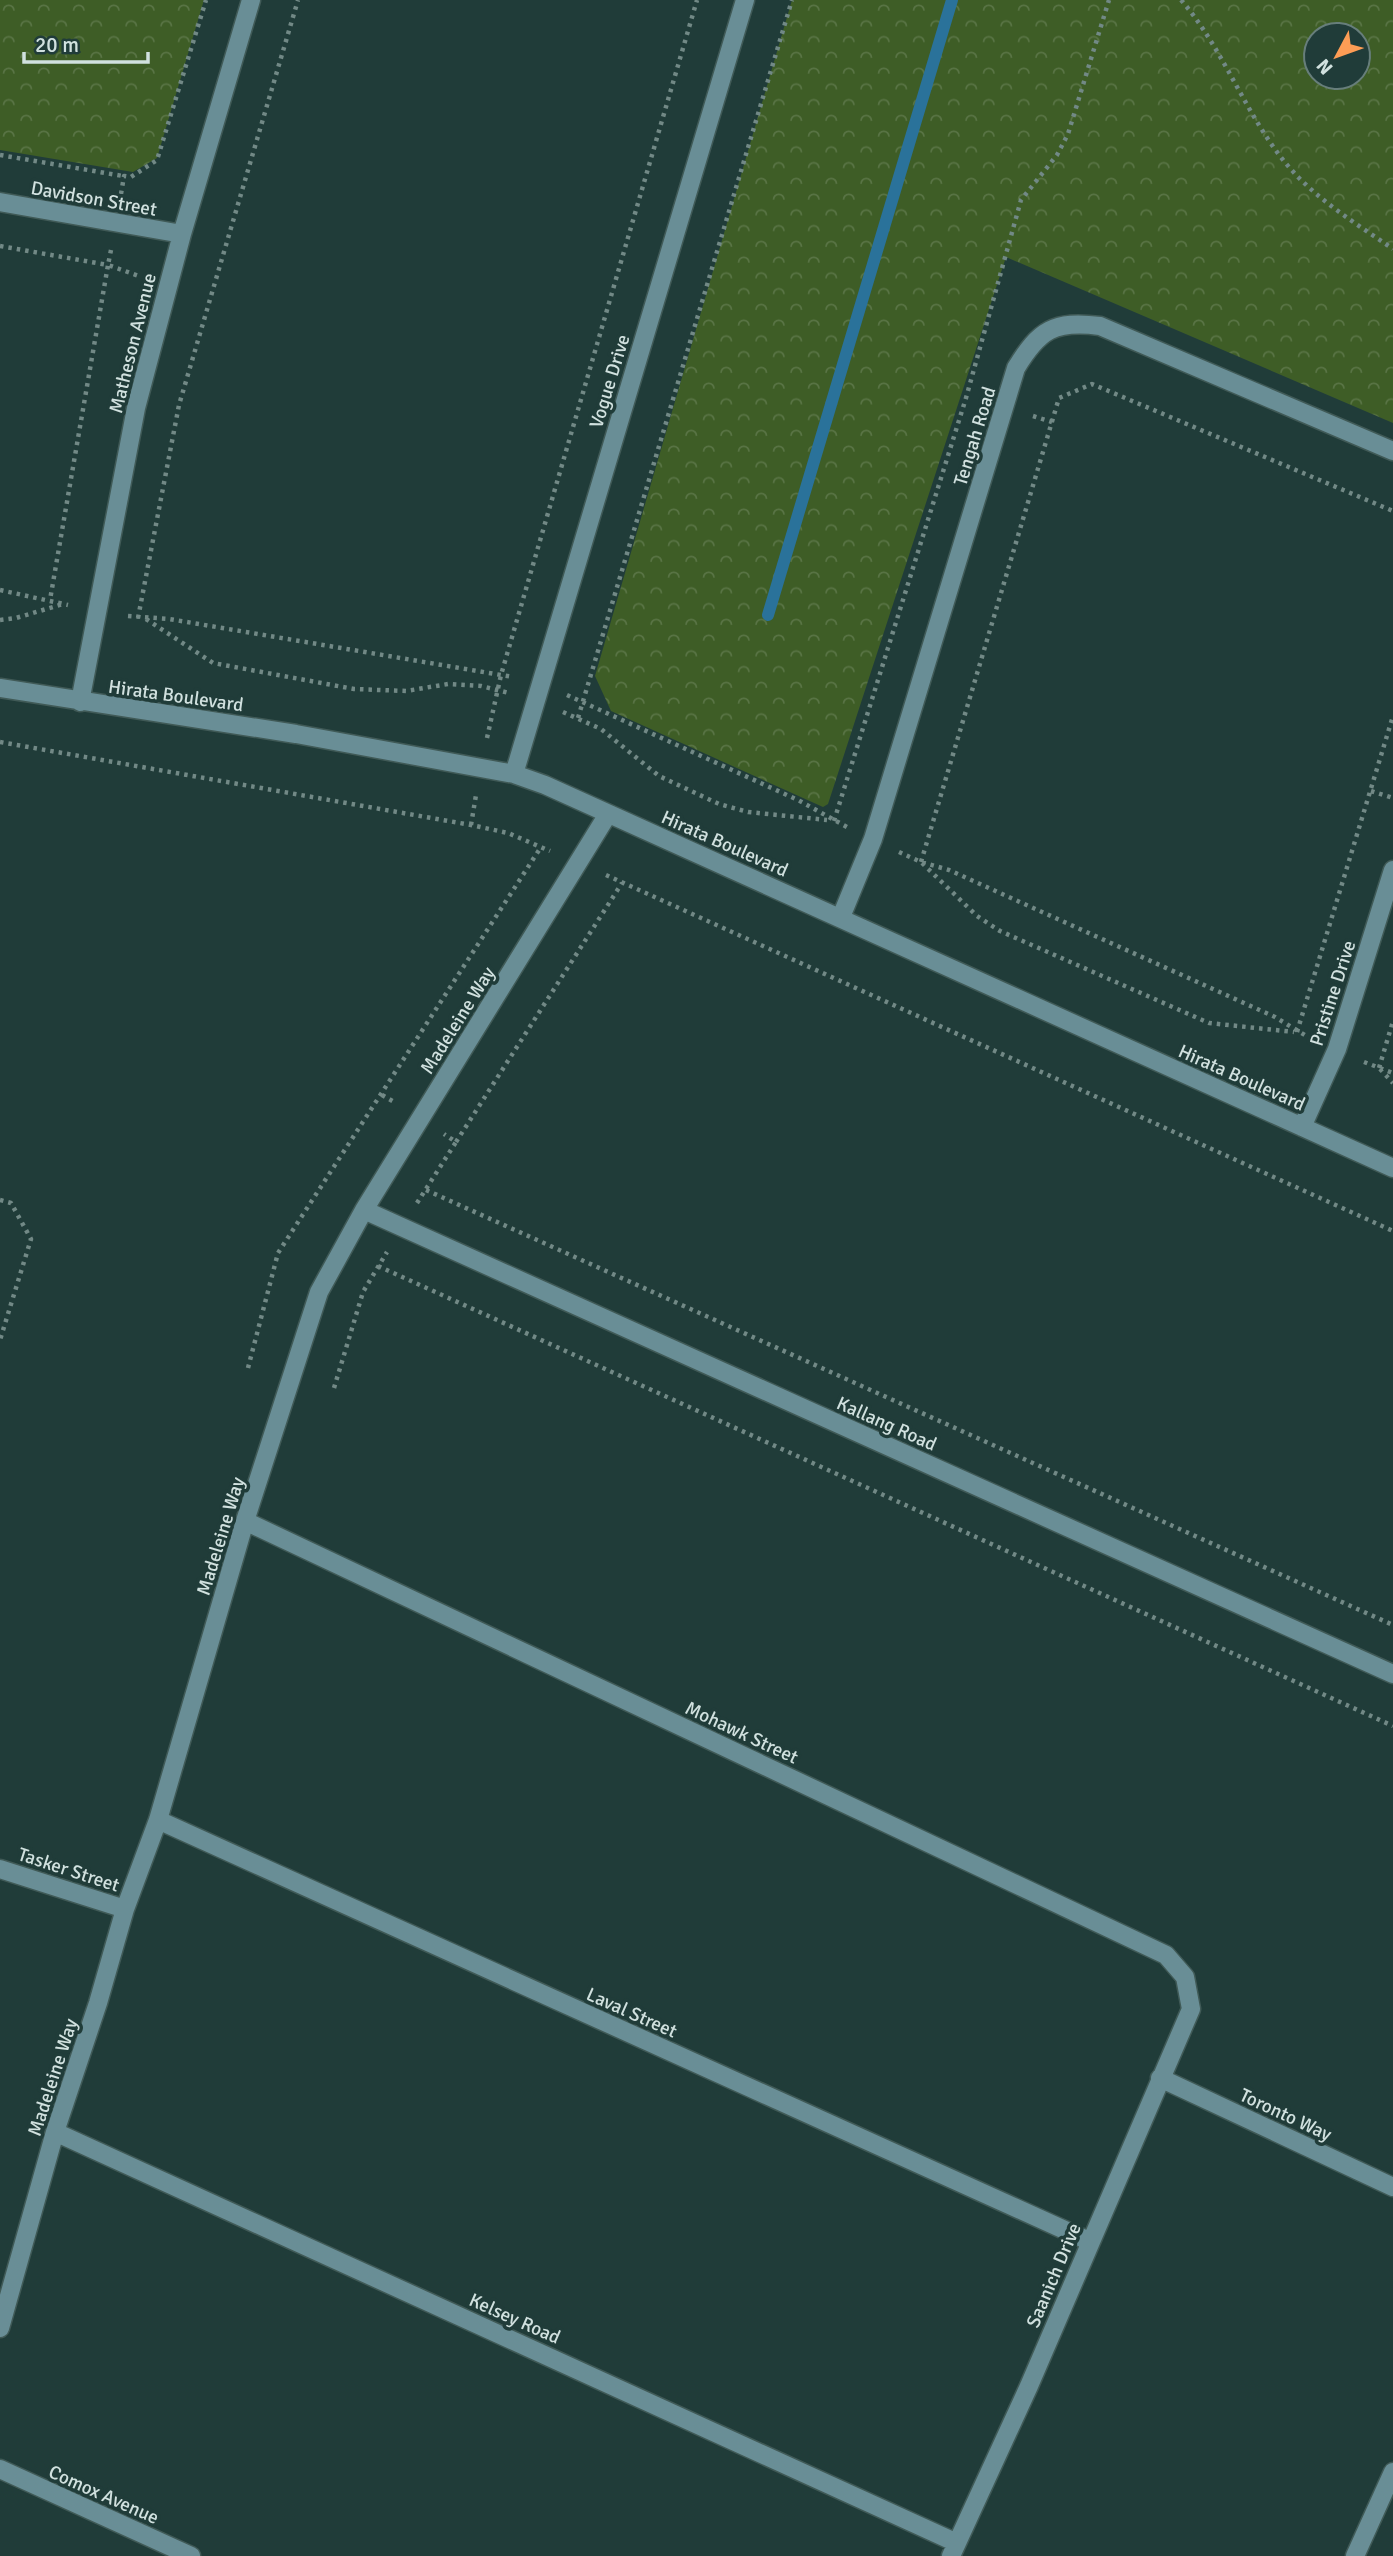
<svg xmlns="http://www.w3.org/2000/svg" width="1393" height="2556" font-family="Signika,sans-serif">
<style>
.park{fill:url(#park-crowns);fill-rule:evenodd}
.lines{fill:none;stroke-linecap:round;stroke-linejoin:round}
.stream{stroke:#2a729a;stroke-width:12}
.minor-casing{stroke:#405a57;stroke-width:21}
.path{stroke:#728986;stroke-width:4.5;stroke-dasharray:3.5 5;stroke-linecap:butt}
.minor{stroke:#698e96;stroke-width:18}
.labels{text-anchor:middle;stroke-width:7;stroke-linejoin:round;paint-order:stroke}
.street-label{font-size:19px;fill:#d1e1df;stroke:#203c39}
</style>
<defs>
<pattern id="park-crowns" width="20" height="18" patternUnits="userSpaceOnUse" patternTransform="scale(1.75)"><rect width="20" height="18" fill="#3e5d26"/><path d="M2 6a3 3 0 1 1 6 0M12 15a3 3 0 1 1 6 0" fill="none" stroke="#597445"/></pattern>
</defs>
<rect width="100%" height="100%" fill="#203c39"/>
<!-- park -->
<path class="park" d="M0,0H204L157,158L133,172L0,150Z
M792,0H1393V423L1006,257L828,804L823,807L611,711L595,676ZM1316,35H1358V77H1316Z"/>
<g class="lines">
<!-- stream -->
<path class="stream" d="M768,615L952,0"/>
<!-- minor casing -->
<g class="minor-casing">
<path id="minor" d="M0,202L182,234
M0,688L296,734L514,774L545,785L1393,1168
M80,702L136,408L182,234L251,0
M514,774L745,0
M841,917L873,839L1016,368C1039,330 1054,320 1100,326L1393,451
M1302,1127L1337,1049L1393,870
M364,1210L1393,1674
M245,1521L1166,1955L1185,1977L1191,2009L1029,2386L951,2556
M158,1820L1089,2241
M0,1869L125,1909
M1160,2078L1393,2187
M55,2132L957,2543
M0,2328L55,2132L98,2003L125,1909L158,1820L245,1521L319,1292L364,1210L608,814
M0,2469L191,2556
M1355,2556L1393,2472"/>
</g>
<!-- path -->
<path class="path" d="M1181,0C1228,54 1249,127 1299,178C1327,206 1361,227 1393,249
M0,155L123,176
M121,194L124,176L131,177L157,160L206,0
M0,246L108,265L50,600
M111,250L108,265L139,276
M1033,416L1052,422
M0,590L68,605
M128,616L169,619L513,677
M138,618L179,405L298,0
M146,619L213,663L354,689L406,691L448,684L481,686L509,693
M0,620L16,618L63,604
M567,695L798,800L847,827
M563,712L601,729L659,776L719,804L748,812L827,820
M578,718L792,0
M487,738L501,675L697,0
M0,742L471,825L508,833L550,851
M1371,791L1393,798
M834,821L966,398L1021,200L1057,155L1068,134L1109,0
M471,825L476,795
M899,852L921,862L949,870L1275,1017L1308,1037
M921,862L1059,398L1092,384L1393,511
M922,863L977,916L1000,931L1209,1023L1294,1032
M606,875L1393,1231
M1297,1032L1393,716
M1364,1062L1393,1073
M1379,1068L1393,1021
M1380,1069L1393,1083
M382,1095L396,1103
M456,1142L622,883
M426,1190L1393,1625
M0,1200L11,1203L31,1239L0,1340
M417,1203L456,1142L444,1134
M378,1266L1393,1726
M248,1368L278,1253L541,847
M334,1388L363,1292L387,1252"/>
<!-- minor -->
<use href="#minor" class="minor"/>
</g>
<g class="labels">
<!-- street labels -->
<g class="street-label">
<text transform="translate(94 198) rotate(10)" y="7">Davidson Street</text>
<text transform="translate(132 343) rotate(-76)" y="7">Matheson Avenue</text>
<text transform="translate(609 381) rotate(-73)" y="7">Vogue Drive</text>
<text transform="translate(974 436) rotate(-73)" y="7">Tengah Road</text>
<text transform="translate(176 695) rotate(8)" y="7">Hirata Boulevard</text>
<text transform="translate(725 843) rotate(24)" y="7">Hirata Boulevard</text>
<text transform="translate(1332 993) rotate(-72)" y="7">Pristine Drive</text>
<text transform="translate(457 1020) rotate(-58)" y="7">Madeleine Way</text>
<text transform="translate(1242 1077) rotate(24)" y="7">Hirata Boulevard</text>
<text transform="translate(887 1423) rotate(24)" y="7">Kallang Road</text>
<text transform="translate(220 1536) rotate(-73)" y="7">Madeleine Way</text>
<text transform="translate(742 1732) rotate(25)" y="7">Mohawk Street</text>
<text transform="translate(69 1869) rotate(18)" y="7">Tasker Street</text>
<text transform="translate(632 2012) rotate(24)" y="7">Laval Street</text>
<text transform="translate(52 2077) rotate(-72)" y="7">Madeleine Way</text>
<text transform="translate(1286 2114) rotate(25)" y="7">Toronto Way</text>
<text transform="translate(1053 2275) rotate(-67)" y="7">Saanich Drive</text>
<text transform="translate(515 2318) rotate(24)" y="7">Kelsey Road</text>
<text transform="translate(104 2494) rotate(24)" y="7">Comox Avenue</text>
</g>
</g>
<!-- north arrow -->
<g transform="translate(1337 56) rotate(229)"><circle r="33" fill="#203c39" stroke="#677e7b" stroke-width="2"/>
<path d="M0-5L12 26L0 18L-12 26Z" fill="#fd9d55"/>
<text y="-10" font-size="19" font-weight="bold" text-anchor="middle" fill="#d1e1df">N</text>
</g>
<!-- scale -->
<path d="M24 52v10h124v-10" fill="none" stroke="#d1e1df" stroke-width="3.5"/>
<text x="35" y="52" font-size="21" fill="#d1e1df" stroke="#203c39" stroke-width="5" paint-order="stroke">20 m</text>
</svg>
